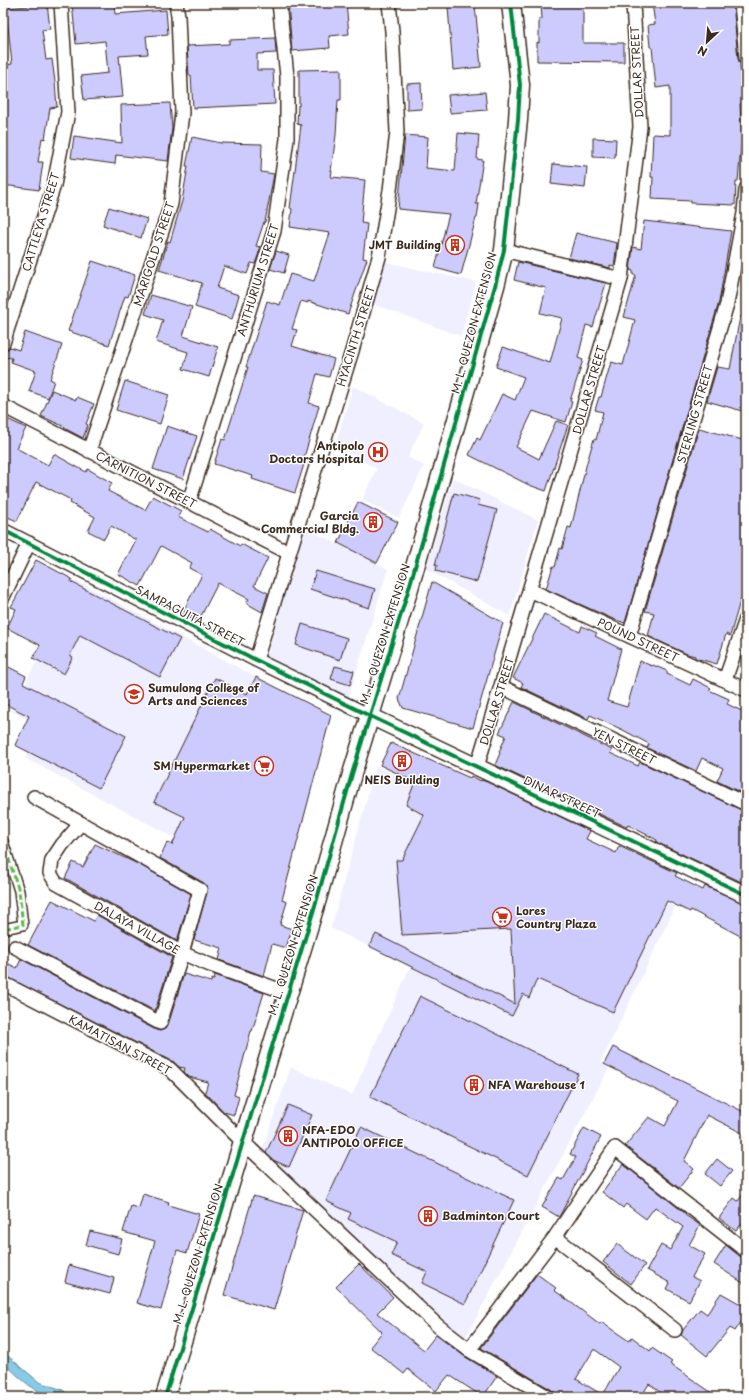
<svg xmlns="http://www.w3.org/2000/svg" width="749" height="1400" font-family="'Playpen Sans',sans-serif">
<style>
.built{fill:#f0efff}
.water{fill:#87cbe8;stroke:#698b97}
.building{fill:#cdcbfe;stroke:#3b2a1e;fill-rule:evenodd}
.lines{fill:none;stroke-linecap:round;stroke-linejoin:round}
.pedestrian-casing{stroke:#3b2a1e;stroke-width:12}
.minor-casing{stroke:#3b2a1e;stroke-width:16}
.tertiary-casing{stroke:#3b2a1e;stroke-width:19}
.secondary-casing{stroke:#3b2a1e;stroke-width:21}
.pedestrian{stroke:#fff;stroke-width:9}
.minor{stroke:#fff;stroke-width:13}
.tertiary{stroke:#fff;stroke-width:16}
.secondary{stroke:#fff;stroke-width:18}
.quiet{stroke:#58b947;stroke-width:3;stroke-dasharray:6 3;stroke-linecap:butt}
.cycleway-casing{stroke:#fff;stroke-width:6}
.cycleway{stroke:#00873e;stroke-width:4}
.labels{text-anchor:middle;stroke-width:3;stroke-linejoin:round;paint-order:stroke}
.street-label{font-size:11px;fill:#3b2a1e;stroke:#fff}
.poi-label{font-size:11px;font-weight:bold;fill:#3b2a1e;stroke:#fff;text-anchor:start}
</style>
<rect width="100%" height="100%" fill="#fff"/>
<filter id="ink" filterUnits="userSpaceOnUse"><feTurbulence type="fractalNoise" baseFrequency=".025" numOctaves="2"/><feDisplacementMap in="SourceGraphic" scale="8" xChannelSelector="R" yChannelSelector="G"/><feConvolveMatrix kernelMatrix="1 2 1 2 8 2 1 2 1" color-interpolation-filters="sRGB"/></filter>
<g filter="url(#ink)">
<!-- built -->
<path class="built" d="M385,262L476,282L461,336L372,304Z
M353,386L424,423L408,457L424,466L399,518L362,500L377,469L335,446Z
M453,478L538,520L510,616L426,569Z
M304,527L388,569L348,699L266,658Z
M76,580L256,677L175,838L25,758L41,727L12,711Z
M376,766L675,907L601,1062L609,1068L464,1341L261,1153L291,1067L352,1095L410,967L331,928Z"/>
<!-- water -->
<path class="water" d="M3,1352L39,1382L63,1390L70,1397C36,1397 26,1383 3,1362Z"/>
<!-- building -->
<path class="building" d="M27,3H47L50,29L42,30L46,60L52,59L55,82L57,107L50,108L45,139L42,138L38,162H43L39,190L3,185V148L5,133L3,132V120L7,94H3V68H5V65L12,64L6,8L28,6Z
M72,3H114L115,14L166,10L168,34L146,36L148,54L119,56L123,97L84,100L81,76L108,73L105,41L76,44Z
M288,3H346L349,34L329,36L330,48L292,51Z
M472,3L473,6L475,5L481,67L453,70L448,7H454V4Z
M541,3H583V43H624V62L537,61V42L539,43V19H542Z
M652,3H733L738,59L740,64L743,104H740L742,136L738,181H736L735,205L691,203V201L652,199L653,177H651L653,134L670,135V86L656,88L652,47H650L648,25L655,24Z
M275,38L276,53L257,54V70H273L275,104L193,108L191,75L189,76L187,46L229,44V40Z
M341,69V100H338L336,135L331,171H332L331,177L365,180L361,223L367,224L363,258L367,259L348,314L308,301V303L301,301L292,329L297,330L292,346L334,359L329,377L317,374L309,403L319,406L303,461H305L295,493L252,479L253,476L214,464L222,439L225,440L248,367H246L267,301L280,305L290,274L314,281L330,233L290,227L292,209L290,208L301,125L297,124L298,105L299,106V70Z
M421,83L422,109L407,110V84Z
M485,92L487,110L450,113L448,95Z
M170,103L172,128L168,161L116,155L115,164L71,158L74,136L122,143L121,105Z
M458,133L479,135L477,159L483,160L476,204H479L477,218H476L461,275L435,268L449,214L398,209L405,135L428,137L426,168L455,171Z
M192,137L221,143L262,144L261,172L274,174L265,222H264L256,246L261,247L255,264L251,263L247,274L224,266L217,288L239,295L232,319L195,307L202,283L159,270L168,241L170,242L182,201L188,166H186Z
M593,138L616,139L615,158L593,157Z
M553,164L587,167L585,188L551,184Z
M109,207L147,219L141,238L103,225Z
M644,221L731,231L719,302L625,623L613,619L546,589L553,566L555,567L560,548L562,549L568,527L571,528L587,462L594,439L596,440L603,412L595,410L599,397H601L611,362L623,365L635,320L624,317L636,275H633V271L630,270L633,247L641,249Z
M576,233L617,243L614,266L610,265V268L569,258Z
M276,251L289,255L284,273L270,269Z
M92,261L135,275L128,297L125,296L109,345L68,331Z
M518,262L606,283L593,327L586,325L578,358L583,360L570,401L572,402L566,422L533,411L516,447L539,459L556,421L568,425L546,491L529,485L469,455L477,438L480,440L502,394L515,400L524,377L496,367L503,347L550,363L562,318L540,313L546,288L514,280Z
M151,295L192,307L183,336L218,347L209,377L183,369L188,352L156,342L163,320L145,314Z
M740,317H746V412L707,401L717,367L730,369Z
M25,332L62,345L50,379L54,381L48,398L29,391L36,371L11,362L12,358L3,357V351L8,349L10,347L19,350Z
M125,381L169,395L160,424L116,410Z
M52,390L76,400L77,397L94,404L86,424L88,425L83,438L64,428L65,427L41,416Z
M3,417L26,428L16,448L48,465L54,454L86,472L88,469L112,483L108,491L145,510L153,496L181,511L178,517L208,532L210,529L240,546L241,544L268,558L254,586L268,593L262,612L246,603L249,599L218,583L199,620L183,611L202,575L189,568L192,563L161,546L140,586L118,574L136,540L111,526L104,539L88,531L95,517L70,503L71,500L36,482L17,521L3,515Z
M167,426L197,436L183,479L153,469Z
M699,428L746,441V592L743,591L730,636L726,634L717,664L695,658V656L687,654L648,636L654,613L645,611Z
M454,493L480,500L478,505L497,510L477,582L436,571L437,565H435Z
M358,502L398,522L377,563L338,543Z
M36,560L72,579L71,582L180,639L160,677L80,635L70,655L73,657L64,674L33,658L40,645L7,628L16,609L11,607Z
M316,571L375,589L369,608L310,589Z
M432,582L503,623L473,728L403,708L399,699Z
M544,614L580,632L582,626L597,633L595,636L621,649L607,701L627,707L640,661L652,666L653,665L667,671V674L690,685L693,679L711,688L709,690L729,699L727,704L746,713V795L717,781L723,768L702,758L696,771L647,748L649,744L623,730L590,715L588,719L521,687L523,683L513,678Z
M302,624L347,638L340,660L296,645Z
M3,664L26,676L23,683L126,736L99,788L15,745L29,716L3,703Z
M335,666L354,671L350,685L331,679Z
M256,677L331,715L282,900L287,902L280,925L292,929L286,948L272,944L264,976L219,960L222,948L194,940L208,888L204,883L160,858L167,842L172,845L185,817L154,802L215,678L247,694Z
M514,702L612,750L610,753L638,766L640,762L746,812V884L656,842L657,840L628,825L627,827L495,765L500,753L499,752L506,736L499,733Z
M391,743L470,778L471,776L481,781V780L487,782L590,831L586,839L616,853L619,846L677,873L675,876L703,890L705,886L746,904V939L691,910L690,912L667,901L613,1012L537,979L529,998L523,994L512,1016L369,946L376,934L515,1004L511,929L402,935L396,860H402L424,815L406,805L415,782L380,765Z
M95,844L140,865L191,894L177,941L65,878L73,862L83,867Z
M52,900L94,921L97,915L172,957L155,1011L28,945Z
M21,959L156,1030L160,1031L165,1029L168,1025L184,974L211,982L212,979L214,980L215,975L264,993L252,1031H251L234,1095L239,1097L234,1115L224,1112L205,1092L208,1082L189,1077L184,1072L185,1068L179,1067L174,1062L3,975V971L7,963L17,968Z
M420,996L578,1074L528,1175L370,1097Z
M613,1047L746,1113V1135L707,1115L684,1161L694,1169L679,1188L625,1146L649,1117L665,1126L678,1101L604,1064Z
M288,1105L312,1115L289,1167L273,1160L266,1153Z
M361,1127L514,1200L465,1304L422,1283L427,1272L391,1255L397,1242L348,1219L351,1213L326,1201Z
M584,1128L601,1137L559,1217L542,1207L559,1178L563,1180L576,1157L570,1154Z
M717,1159L732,1171L720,1186L705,1174Z
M623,1164L686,1214L685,1215L700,1225L689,1245L705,1254L692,1277L700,1281L689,1301L667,1289L670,1283L647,1270L661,1245L670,1250L683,1227L655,1207L646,1219L626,1204L623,1208L602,1192Z
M746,1190V1218L736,1231L719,1218L734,1198L738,1201Z
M143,1194L169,1202L168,1205L199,1214L187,1253L177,1250L161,1310L137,1303L155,1241L123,1232L131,1206L139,1208Z
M253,1196L303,1210L274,1310L224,1295Z
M90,1231L122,1239L118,1254L86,1245Z
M617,1244L645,1265L631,1284L603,1262Z
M726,1245L741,1257L746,1259V1285L714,1264Z
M359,1264L393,1297L377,1313L424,1350L436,1335L464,1356L497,1376L483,1397L449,1375L436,1391L408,1369L404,1374L370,1347L382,1332L336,1287Z
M69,1265L114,1278L110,1294L65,1282Z
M537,1274L556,1288L554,1290L600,1324L601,1322L629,1341L632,1337L650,1351L652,1348L672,1362L670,1364L718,1397H667L649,1384L641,1397H556L555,1393L552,1390L481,1348ZM594,1349L619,1367L603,1395L576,1379Z
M721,1293L746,1307V1315L735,1331L730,1328L707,1356L681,1335L683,1330L700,1309L707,1314Z"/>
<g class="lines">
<!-- pedestrian casing -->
<g class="pedestrian-casing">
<path id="pedestrian" d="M3,841L19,891L23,925L3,929"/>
</g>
<!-- minor casing -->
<g class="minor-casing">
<path id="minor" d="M741,3L746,58
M504,250L621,279
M3,343L54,185L68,112L61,3
M3,406L289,553
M89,451L171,204L182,113L178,16L176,3
M189,502L274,231L287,139V76L279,3
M3,530L256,660L370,716
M530,590L746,690
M3,597L29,543
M629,636L727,304L744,213L746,189
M256,660L352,351L379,257L390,190L397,132L392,31L389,3
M725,680L746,619
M502,687L746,804
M477,767L621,279L640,127L633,3
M81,823L62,845L52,860L50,873L56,883L182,953L210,965L288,993
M15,947L160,1023L182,953L200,890L34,797
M3,983L170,1069L242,1141L438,1326L469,1350L548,1397
M555,1237L675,1330
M469,1350L555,1237L615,1148L746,1251"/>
</g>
<!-- tertiary casing -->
<g class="tertiary-casing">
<path id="tertiary" d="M370,716L746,895"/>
</g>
<!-- secondary casing -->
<g class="secondary-casing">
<path id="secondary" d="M165,1397L317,899L352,774L409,588L495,286L504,250L518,120L520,85L511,3"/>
</g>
<!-- pedestrian -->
<use href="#pedestrian" class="pedestrian"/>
<!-- minor -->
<use href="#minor" class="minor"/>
<!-- tertiary -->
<use href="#tertiary" class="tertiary"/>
<!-- secondary -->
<use href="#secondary" class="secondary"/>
<!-- quiet -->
<path class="quiet" d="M3,841L19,891L23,925L3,929"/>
<!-- cycleway casing -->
<g class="cycleway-casing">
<path id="cycleway" d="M3,530L256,660L370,716L746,895
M165,1397L317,899L352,774L409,588L495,286L504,250L518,120L520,85L511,3"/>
</g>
<!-- cycleway -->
<use href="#cycleway" class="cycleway"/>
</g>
</g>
<!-- icons -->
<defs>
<g id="building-ring" transform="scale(1)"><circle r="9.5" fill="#fff" stroke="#c8321e" stroke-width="1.5"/><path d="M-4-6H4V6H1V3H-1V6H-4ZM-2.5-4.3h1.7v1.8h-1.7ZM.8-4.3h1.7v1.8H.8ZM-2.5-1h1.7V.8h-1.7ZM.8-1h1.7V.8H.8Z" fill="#c8321e"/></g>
<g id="hospital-ring" transform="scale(1)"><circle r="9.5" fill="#fff" stroke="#c8321e" stroke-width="1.5"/><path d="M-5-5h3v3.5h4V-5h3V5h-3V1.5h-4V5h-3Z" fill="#c8321e"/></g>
<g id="university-ring" transform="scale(1)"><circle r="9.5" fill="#fff" stroke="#c8321e" stroke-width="1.5"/><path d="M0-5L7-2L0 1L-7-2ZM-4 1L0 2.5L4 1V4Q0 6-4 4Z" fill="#c8321e"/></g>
<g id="supermarket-ring" transform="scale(1)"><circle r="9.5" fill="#fff" stroke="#c8321e" stroke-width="1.5"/><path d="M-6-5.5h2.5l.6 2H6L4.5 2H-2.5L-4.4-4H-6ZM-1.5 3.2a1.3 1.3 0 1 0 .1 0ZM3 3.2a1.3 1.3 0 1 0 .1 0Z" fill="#c8321e"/></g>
</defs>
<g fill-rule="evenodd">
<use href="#building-ring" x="455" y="245"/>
<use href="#hospital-ring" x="378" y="452"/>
<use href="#building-ring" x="373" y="522"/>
<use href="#university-ring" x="134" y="694"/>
<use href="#building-ring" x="402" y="761"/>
<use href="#supermarket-ring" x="264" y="766"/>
<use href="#supermarket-ring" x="502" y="917"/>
<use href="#building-ring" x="474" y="1085"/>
<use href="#building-ring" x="288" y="1136"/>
<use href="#building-ring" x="428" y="1216"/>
</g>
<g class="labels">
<!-- street labels -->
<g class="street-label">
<text transform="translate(637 72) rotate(-93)" y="4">DOLLAR STREET</text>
<text transform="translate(41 222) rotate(-73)" y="4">CATTLEYA STREET</text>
<text transform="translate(154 254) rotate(-72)" y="4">MARIGOLD STREET</text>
<text transform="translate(258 280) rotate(-73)" y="4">ANTHURIUM STREET</text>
<text transform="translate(474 323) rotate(-75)" y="4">M. L. QUEZON EXTENSION</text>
<text transform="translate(356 336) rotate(-73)" y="4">HYACINTH STREET</text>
<text transform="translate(589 390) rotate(-74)" y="4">DOLLAR STREET</text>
<text transform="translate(695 414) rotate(-74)" y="4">STERLING STREET</text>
<text transform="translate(146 480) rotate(27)" y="4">CARNITION STREET</text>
<text transform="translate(190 616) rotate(27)" y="4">SAMPAGUITA STREET</text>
<text transform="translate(385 634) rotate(-73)" y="4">M. L. QUEZON EXTENSION</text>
<text transform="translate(638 640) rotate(25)" y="4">POUND STREET</text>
<text transform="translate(497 701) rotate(-73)" y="4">DOLLAR STREET</text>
<text transform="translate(624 746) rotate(26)" y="4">YEN STREET</text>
<text transform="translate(562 797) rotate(25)" y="4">DINAR STREET</text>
<text transform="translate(137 928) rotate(29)" y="4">DALAYA VILLAGE</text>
<text transform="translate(293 945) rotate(-73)" y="4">M. L. QUEZON EXTENSION</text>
<text transform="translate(120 1045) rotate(28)" y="4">KAMATISAN STREET</text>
<text transform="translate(198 1254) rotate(-73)" y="4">M. L. QUEZON EXTENSION</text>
</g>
<!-- poi labels -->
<g class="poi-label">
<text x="441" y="249" text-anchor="end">JMT Building</text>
<text x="364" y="450" text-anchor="end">Antipolo<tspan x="364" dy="13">Doctors Hospital</tspan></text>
<text x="359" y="520" text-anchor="end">Garcia<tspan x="359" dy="13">Commercial Bldg.</tspan></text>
<text x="148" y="692">Sumulong College of<tspan x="148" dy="13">Arts and Sciences</tspan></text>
<text x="250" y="770" text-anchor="end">SM Hypermarket</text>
<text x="402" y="784" text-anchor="middle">NEIS Building</text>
<text x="516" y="915">Lores<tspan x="516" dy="13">Country Plaza</tspan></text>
<text x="488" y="1089">NFA Warehouse 1</text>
<text x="302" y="1134">NFA-EDO<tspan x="302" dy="13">ANTIPOLO OFFICE</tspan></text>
<text x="442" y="1220">Badminton Court</text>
</g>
</g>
<!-- margin -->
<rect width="749" height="1400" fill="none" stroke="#fff" stroke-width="16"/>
<rect x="8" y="8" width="733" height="1384" fill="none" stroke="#3b2a1e" stroke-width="1.5" filter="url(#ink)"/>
<!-- north arrow -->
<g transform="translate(707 42) rotate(206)" stroke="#ffffff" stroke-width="3" paint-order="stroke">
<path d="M0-3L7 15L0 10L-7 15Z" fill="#3b2a1e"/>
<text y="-6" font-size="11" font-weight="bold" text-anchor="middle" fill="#3b2a1e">N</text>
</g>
</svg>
